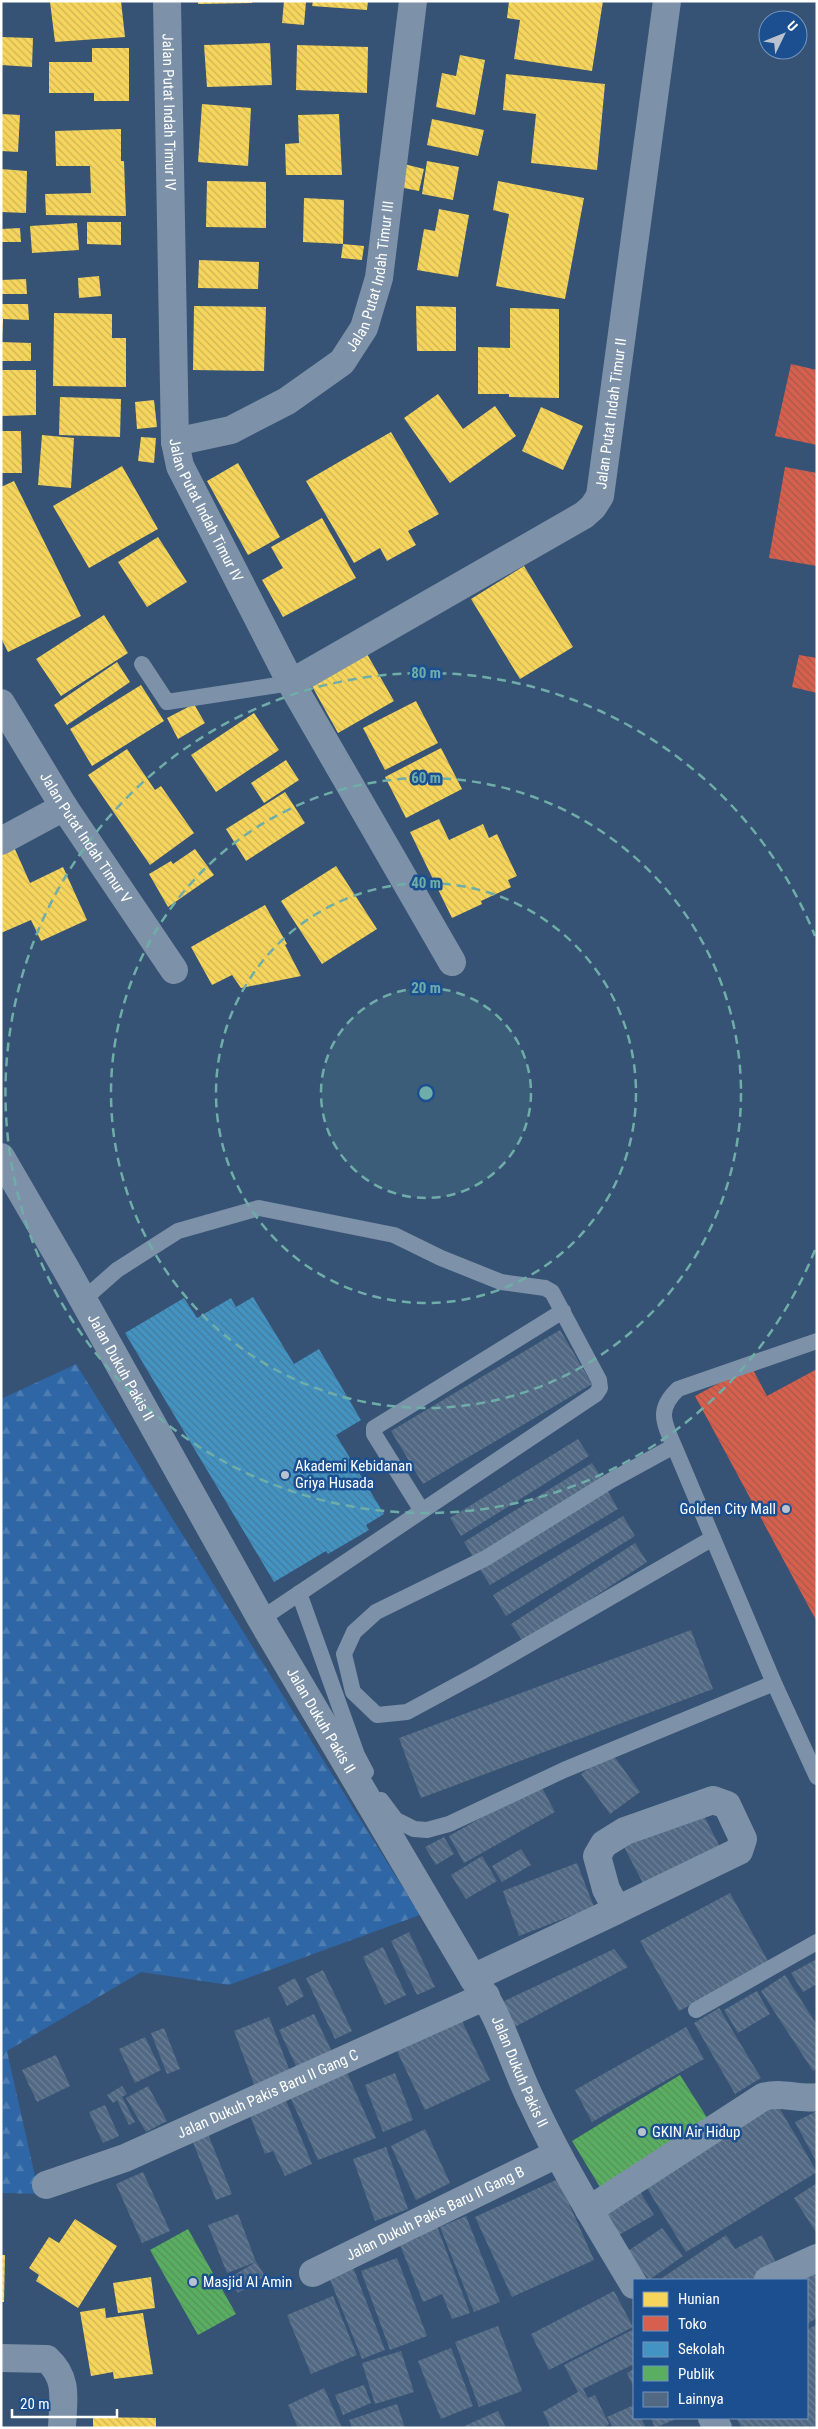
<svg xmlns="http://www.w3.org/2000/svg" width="818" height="2429" font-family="'Roboto Condensed',sans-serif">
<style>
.forest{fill:url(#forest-firs)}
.homes{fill:url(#homes-back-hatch)}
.shops{fill:url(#shops-back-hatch)}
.schools{fill:url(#schools-back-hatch)}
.public{fill:url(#public-back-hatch)}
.building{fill:url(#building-back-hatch)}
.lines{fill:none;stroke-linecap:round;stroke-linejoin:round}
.lane{stroke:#7d92a8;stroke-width:16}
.street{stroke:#7d92a8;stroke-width:28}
.ring{fill:none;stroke:#6fada8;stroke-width:2.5;stroke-dasharray:9 6}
.poi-dot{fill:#b9c2ce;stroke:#1b4f8f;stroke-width:2}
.labels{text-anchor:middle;stroke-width:5;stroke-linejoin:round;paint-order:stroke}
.street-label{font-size:15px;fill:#fff;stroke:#1b4f8f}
.poi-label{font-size:15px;fill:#fff;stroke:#1b4f8f;text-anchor:start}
.centre{fill:#6fada8;stroke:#1b4f8f;stroke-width:2.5}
.ring-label{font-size:15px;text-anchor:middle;font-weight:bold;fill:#6fada8;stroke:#1b4f8f;stroke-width:5;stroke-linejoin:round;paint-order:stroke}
</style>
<defs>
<pattern id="forest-firs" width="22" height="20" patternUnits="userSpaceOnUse" patternTransform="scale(1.25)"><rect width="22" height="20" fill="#2f66a5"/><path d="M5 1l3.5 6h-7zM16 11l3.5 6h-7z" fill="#4e7db2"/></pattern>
<pattern id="homes-back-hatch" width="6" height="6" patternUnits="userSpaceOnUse" patternTransform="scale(1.25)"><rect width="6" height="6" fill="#f6d55c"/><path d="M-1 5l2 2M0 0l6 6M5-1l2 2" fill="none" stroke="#ccb358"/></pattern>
<pattern id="shops-back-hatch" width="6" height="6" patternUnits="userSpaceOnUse" patternTransform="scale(1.25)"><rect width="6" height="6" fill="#d6604d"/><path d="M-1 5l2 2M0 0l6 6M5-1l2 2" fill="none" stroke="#a6594d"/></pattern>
<pattern id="schools-back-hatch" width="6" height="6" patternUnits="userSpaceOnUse" patternTransform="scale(1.25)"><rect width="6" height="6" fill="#4393c3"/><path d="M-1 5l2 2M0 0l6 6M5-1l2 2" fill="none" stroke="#467a99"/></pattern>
<pattern id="public-back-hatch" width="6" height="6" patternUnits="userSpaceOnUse" patternTransform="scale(1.25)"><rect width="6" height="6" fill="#5aae61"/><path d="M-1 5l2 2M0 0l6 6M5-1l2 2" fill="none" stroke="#56915b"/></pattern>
<pattern id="building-back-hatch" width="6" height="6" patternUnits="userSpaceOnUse" patternTransform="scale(1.25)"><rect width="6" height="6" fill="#526984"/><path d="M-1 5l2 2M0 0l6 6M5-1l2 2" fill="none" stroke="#6c8096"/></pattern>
</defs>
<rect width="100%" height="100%" fill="#365274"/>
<!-- forest -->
<path class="forest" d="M76,1364L420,1915L229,1985L141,1972L7,2051L39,2194L1,2193V1399Z"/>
<!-- homes -->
<path class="homes" d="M53,1H121L125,37L55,42L50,2Z
M198,1H252V3L198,4Z
M284,1L306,2L304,25L282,23Z
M313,1H368L367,10L312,6Z
M509,1H603L592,71L514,59L520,20L507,18Z
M1,37L33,38L32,67L1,65Z
M270,43L272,85L207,87L204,45Z
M297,45L368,47L367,93L296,90Z
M92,48H129V101H94V93H49V62H92Z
M460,55L485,60L475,115L436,107L442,73L456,76Z
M506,74L605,84L597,170L531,163L536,114L503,110Z
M202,104L251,108L248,166L198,162Z
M1,114L20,115L18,152L1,151Z
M339,114L342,175H286L285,144L299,143L298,115Z
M432,119L484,130L478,156L427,145Z
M121,129V161H124L126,216L46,215L45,194L91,193L90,166H56L55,131Z
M427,161L459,167L453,200L422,194Z
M404,164L424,169L419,191L399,187Z
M1,169L27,171L26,213L1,212Z
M207,181L266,182V228L206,227Z
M498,181L584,198L565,299L496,286L509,214L493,210Z
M304,198L344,200L343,244L364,246L362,260L341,258L343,244L303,242Z
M439,209L469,215L458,277L417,270L424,229L435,231Z
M87,222H121V245L87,244Z
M77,223L79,250L32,253L30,226Z
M20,228L21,242H1V229Z
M199,260L259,262L258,289L198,288Z
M99,276L101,296L79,298L78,278Z
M26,279L27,294H1V280Z
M1,304H28L29,320L3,319V338Z
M194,306L266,307L264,371L193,370Z
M416,306L456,307V351H417Z
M510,308L559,309V398L509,397V394H478V347L510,348Z
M54,313L112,314V338H126V387L53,386Z
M1,342L31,343V361H1Z
M1,370H36V415L1,416Z
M438,394L463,429L495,406L516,436L450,483L404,418Z
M60,397L121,399L120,437L59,435Z
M154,400L157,427L137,429L135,402Z
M541,407L583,426L563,470L522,451Z
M1,431H21L22,473H1Z
M391,432L439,514L408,531L416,545L387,561L380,548L354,563L306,481Z
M42,435L74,438L71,488L38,485Z
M141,437L156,438L154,463L138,461Z
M238,463L280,537L248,555L207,481Z
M122,466L158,529L89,568L53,506Z
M14,481L81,616L8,652L1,638V487Z
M322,518L356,578L283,617L262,580L283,568L271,547Z
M158,537L187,582L147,607L118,562Z
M524,566L573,647L520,679L471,599Z
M104,615L128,653L61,696L36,659Z
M363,647L394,701L338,733L308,679Z
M117,662L130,682L67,725L54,705Z
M141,685L164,721L92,766L70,729Z
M416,701L438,743L385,770L363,728Z
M194,704L205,723L178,739L167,718Z
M254,713L279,750L216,792L191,755Z
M441,748L462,789L406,818L385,777Z
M127,749L155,790L161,786L194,833L150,865L88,775Z
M286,760L299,780L264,803L251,783Z
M285,792L305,823L246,861L226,829Z
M439,819L449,840L483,824L489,838L497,834L517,876L508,880L511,887L481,901L482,904L452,918L410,832Z
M14,847L30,883L63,867L87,920L41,941L31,920L1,933V853Z
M195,849L214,875L168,907L149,874L171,861L173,864Z
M336,866L377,929L322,964L281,901Z
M265,905L287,944L285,945L301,976L241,988L232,975L212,985L191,947Z
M75,2219L117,2246L78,2308L36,2281L39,2275L29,2268L49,2237L59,2243Z
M1,2255H5L4,2302H1Z
M151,2277L155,2308L118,2313L113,2283Z
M105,2308L106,2318L143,2313L153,2374L114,2379L113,2372L91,2376L80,2312Z
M93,2417L156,2418V2428H93Z"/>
<!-- shops -->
<path class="shops" d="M791,364L817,370V445L775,436Z
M785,467L817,473V566L769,558Z
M799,655L817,658V693L792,687Z
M751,1366L767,1396L817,1369V1622L695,1396Z"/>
<!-- schools -->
<path class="schools" d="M253,1297L294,1364L319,1349L361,1420L336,1435L384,1514L366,1525L369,1530L328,1554L326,1551L274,1582L125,1333L184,1298L197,1318L231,1298L236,1307Z"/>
<!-- public -->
<path class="public" d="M680,2075L711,2124L603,2192L572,2141Z
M188,2229L236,2314L198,2335L150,2250Z"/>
<!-- building -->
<path class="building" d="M560,1330L592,1384L423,1484L391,1431Z
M578,1439L589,1456L461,1536L450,1518Z
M592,1463L603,1480L475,1560L464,1542Z
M607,1490L618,1509L490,1585L478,1566Z
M623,1516L635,1536L506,1616L493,1595Z
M635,1543L647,1562L524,1643L511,1624Z
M691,1630L713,1689L421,1798L399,1738Z
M611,1752L640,1792L610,1814L581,1774Z
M540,1784L555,1812L464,1863L449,1836Z
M701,1810L721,1849L645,1887L623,1845Z
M444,1837L454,1854L436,1865L425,1847Z
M521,1849L531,1865L502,1882L492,1866Z
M482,1856L497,1881L466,1899L451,1875Z
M577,1863L594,1907L519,1936L503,1891Z
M730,1893L769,1963L679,2011L640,1941Z
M409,1932L435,1987L417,1995L391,1941Z
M383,1947L406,1995L385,2005L363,1957Z
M614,1949L628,1967L509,2030L496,2005Z
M817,1959V1984L803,1992L791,1973Z
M323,1970L352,2031L335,2039L306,1978Z
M785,1975L817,2025V2069L813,2071L761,1991Z
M295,1978L304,1996L287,2006L278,1987Z
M757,1991L770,2014L738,2033L724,2010Z
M719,2008L761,2078L735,2094L694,2023Z
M314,2014L332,2052L297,2068L279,2030Z
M269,2017L291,2074L255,2087L234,2031Z
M461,2019L490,2080L425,2110L396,2049Z
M686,2027L704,2059L592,2122L575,2090Z
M164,2028L180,2069L167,2074L151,2033Z
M145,2037L161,2070L135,2083L119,2049Z
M56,2055L70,2086L37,2102L22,2070Z
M345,2068L376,2138L318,2160L288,2092Z
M395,2073L413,2120L383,2132L365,2085Z
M122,2086L127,2094L122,2097L135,2122L129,2125L117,2100L113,2103L107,2095Z
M148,2086L167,2121L146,2132L126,2098Z
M284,2096L312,2164L285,2176L273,2151L265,2154L248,2110Z
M774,2099L817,2172L686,2252L642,2180Z
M105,2105L119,2136L103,2143L89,2112Z
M817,2111V2163L795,2122Z
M425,2129L450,2183L416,2200L391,2146Z
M208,2134L232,2194L216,2200L192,2140Z
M386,2147L408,2209L375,2221L353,2159Z
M143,2172L170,2231L142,2243L116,2184Z
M558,2179L594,2260L512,2297L475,2217Z
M817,2183V2234L794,2198Z
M636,2185L654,2215L619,2235L602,2205Z
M238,2214L256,2262L265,2276L238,2293L229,2278L256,2262L227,2273L208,2225Z
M466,2216L500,2302L474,2312L440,2227Z
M435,2221L470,2313L452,2319L442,2294L423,2302L400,2245L420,2237L417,2227Z
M662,2228L683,2256L649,2280L628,2251Z
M726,2235L735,2249L762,2235L778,2267L753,2280H659Z
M397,2258L427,2336L390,2350L361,2271Z
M351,2262L385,2350L362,2359L327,2272Z
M817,2268V2318L807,2324V2280H796Z
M614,2291L633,2327L549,2370L531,2334Z
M333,2296L357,2355L311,2374L287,2315Z
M817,2324V2428H742L736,2418H807V2330Z
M498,2326L522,2391L479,2407L455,2342Z
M634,2329V2364L583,2389L588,2398L595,2395L609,2424L604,2428H551L543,2412L578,2392L564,2365Z
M451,2348L473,2406L441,2419L418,2361Z
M401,2351L414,2392L375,2404L362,2363Z
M634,2369V2388L627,2373Z
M364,2385L371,2403L343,2415L335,2395Z
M324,2388L342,2428H298L288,2405Z
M397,2404L405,2428H352L349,2420Z
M634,2405V2418H641L646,2428H609L612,2426L607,2417Z
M498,2411L506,2428H460Z
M651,2418H678L655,2428Z"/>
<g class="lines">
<!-- lane -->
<path class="lane" d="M142,664L167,702L291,683
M83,1300L117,1270L178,1231L259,1208L394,1235L441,1258L501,1282L545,1288L552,1292L599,1380L600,1388L596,1394L261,1619
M817,1341L678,1389C657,1409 663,1421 674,1446L774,1683L817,1777
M674,1446L610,1481L486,1558L376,1612L354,1632L344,1654L353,1692L377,1715L407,1712L481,1672L713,1538
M422,1511L374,1434V1428L563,1311
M299,1593L357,1755L366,1772
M381,1800L396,1820L414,1829L427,1830L449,1824L564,1770L774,1683
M696,2010L817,1942"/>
<!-- street -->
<g class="street">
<path id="s1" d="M167,1L175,442L180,466L291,683L452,962"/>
<path id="s2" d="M175,442L231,430L287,401L342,362L364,328L379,278L413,1"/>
<path id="s3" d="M291,683L584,515L593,507L600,496L667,1"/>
<path id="s4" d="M1,703L64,807L174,970"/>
<path d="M1,841L64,807"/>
<path id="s5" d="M1,1157L66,1269L261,1619L473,1978C500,2014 512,2061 532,2102C561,2165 598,2225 634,2285"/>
<path d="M473,1978L617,1910L606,1889L597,1856L604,1844L625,1831L713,1800L727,1805L743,1839L739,1851L617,1910"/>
<path id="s6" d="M46,2185L125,2158L486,1996"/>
<path d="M589,2210L763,2097C783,2091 796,2100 817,2097"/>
<path id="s7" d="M313,2273L557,2154"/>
<path d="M768,2280L817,2258"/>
<path d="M1,2358L47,2359C69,2379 63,2400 62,2428"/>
<path d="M712,2418L718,2428"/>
</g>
</g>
<!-- distance rings -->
<circle cx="426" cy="1093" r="105" fill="#6fada8" fill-opacity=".12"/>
<g class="ring">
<circle cx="426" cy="1093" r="105"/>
<circle cx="426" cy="1093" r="210"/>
<circle cx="426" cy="1093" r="315"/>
<path d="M815 1250A420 420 0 1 1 815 936"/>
</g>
<!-- markers -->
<g class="poi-dot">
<circle cx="285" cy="1475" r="5"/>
<circle cx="786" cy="1509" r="5"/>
<circle cx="642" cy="2132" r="5"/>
<circle cx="193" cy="2282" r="5"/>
</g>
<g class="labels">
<!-- street labels -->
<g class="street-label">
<text dy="5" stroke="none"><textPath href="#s1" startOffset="111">Jalan Putat Indah Timur IV</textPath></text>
<text dy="5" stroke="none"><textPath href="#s2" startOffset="280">Jalan Putat Indah Timur III</textPath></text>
<text dy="5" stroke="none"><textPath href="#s3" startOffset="446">Jalan Putat Indah Timur II</textPath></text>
<text dy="5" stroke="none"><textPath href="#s1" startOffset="516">Jalan Putat Indah Timur IV</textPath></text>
<text dy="5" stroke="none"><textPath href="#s4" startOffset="159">Jalan Putat Indah Timur V</textPath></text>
<text dy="5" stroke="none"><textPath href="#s5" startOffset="242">Jalan Dukuh Pakis II</textPath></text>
<text dy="5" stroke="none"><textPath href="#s5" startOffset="648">Jalan Dukuh Pakis II</textPath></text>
<text dy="5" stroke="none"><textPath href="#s5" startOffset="1052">Jalan Dukuh Pakis II</textPath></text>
<text dy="5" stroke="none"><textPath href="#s6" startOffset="240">Jalan Dukuh Pakis Baru II Gang C</textPath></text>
<text dy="5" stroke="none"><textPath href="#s7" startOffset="136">Jalan Dukuh Pakis Baru II Gang B</textPath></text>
</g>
<!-- poi labels -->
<g class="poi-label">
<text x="295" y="1471">Akademi Kebidanan<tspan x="295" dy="17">Griya Husada</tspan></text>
<text x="776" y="1514" text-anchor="end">Golden City Mall</text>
<text x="652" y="2137">GKIN Air Hidup</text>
<text x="203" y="2287">Masjid Al Amin</text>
</g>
</g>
<circle cx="426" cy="1093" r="8" class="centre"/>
<g class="ring-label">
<text x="426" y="678">80 m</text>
<text x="426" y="783">60 m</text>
<text x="426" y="888">40 m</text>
<text x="426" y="993">20 m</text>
</g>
<!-- border -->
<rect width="818" height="2429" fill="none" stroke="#ffffff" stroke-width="5"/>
<!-- legend -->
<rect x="633" y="2279" width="175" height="140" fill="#1b4f8f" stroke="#7695bc"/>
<rect x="643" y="2292" width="25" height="15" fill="#f6d55c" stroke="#7695bc"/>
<text x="678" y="2304" font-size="15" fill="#ffffff">Hunian</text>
<rect x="643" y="2316" width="25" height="15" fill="#d6604d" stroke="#7695bc"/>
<text x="678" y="2329" font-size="15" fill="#ffffff">Toko</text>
<rect x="643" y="2342" width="25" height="15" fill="#4393c3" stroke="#7695bc"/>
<text x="678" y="2354" font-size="15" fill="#ffffff">Sekolah</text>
<rect x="643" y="2366" width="25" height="15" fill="#5aae61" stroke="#7695bc"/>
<text x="678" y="2379" font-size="15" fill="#ffffff">Publik</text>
<rect x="643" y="2392" width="25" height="15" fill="#526984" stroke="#7695bc"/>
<text x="678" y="2404" font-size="15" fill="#ffffff">Lainnya</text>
<!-- north arrow -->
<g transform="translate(783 35) rotate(47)"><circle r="24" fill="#1b4f8f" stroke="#7695bc"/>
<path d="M0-4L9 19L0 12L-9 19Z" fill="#b9c2ce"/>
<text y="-8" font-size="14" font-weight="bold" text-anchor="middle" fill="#ffffff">U</text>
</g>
<!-- scale -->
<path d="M12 2409v8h105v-8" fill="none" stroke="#ffffff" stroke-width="2.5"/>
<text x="20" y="2409" font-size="15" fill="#ffffff" stroke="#1b4f8f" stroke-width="4" paint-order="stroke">20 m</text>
</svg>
